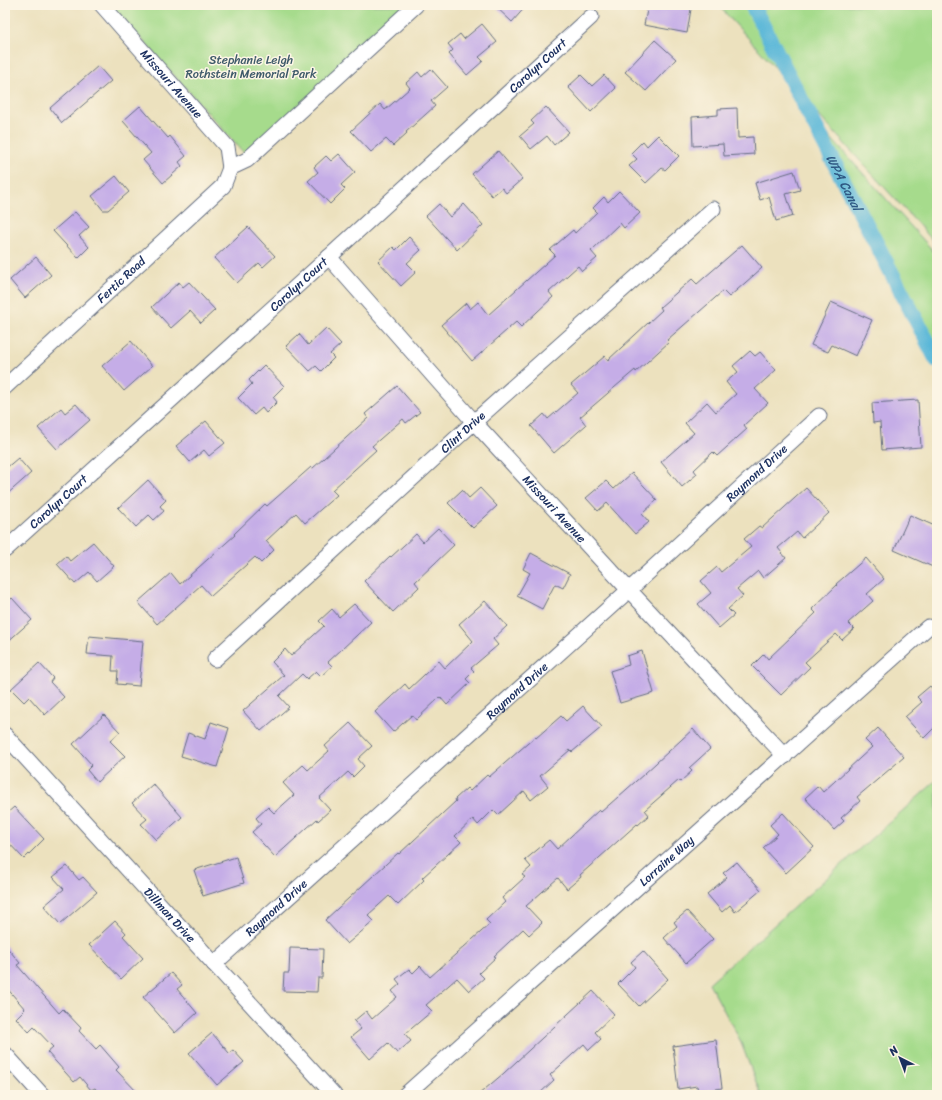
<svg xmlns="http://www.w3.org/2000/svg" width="942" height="1100" font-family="Sriracha,sans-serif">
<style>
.green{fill:#a6db8c;stroke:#608575}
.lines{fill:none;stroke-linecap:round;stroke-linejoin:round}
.canal{stroke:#5ab7d8;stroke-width:16}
.building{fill:#c5ade7}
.minor-casing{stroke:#646d80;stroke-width:17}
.minor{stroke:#fff;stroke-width:15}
.labels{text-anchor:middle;stroke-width:3;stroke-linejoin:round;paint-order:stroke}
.park-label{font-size:12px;fill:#3e5a6a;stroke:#fcf5e5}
.street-label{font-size:12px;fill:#1b2f5e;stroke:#fcf5e5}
.water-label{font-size:13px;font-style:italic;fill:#2e5883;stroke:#fcf5e5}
</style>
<rect width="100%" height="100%" fill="#fcf5e5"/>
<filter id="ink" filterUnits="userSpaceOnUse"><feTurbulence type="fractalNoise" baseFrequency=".025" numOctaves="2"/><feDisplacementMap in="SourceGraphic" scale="8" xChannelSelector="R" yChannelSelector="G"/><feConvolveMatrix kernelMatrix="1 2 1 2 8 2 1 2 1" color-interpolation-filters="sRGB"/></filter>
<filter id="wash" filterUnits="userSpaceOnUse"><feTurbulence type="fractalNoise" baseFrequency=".012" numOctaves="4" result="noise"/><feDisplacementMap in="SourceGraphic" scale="16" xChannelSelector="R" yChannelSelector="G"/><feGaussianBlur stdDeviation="0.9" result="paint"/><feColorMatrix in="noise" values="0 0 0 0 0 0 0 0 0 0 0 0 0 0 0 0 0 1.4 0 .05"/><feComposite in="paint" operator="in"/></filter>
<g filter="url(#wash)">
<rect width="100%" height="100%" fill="#ece1be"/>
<!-- green -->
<path class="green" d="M111,5H411L245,154Z
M718,5H937V245Z
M820,126L937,255V352Z
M937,780V1095H761L740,1040L709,983Z"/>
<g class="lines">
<!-- canal -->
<path class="canal" id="s1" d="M752,5L937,360"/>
</g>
<g id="blocks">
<!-- building -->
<path class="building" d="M494,5H527L512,22Z
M648,5H682V7L691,9L687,33L644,25Z
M482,24L497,42L479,57L483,61L467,75L449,54L453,50L448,44L460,34L464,39Z
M655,40L676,59L646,91L625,72Z
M98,66L111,81L62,123L50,108Z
M431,69L447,87L431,101L435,106L406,132L407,133L393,146L386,139L371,152L351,131L380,104L385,110L410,88L406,83L418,72L422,77Z
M581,75L592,86L604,75L616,88L591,112L568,87Z
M140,106L168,138L170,136L186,156L179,162L182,166L163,183L143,160L151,153L123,121Z
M546,107L569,132L554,145L547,136L531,149L520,136L534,124L531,121Z
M737,108L738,138L753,137L754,154L724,156L723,144L693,146L692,117L718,115V109Z
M658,135L679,156L665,170L662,168L646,183L629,166L637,159L631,153L643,141L647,146Z
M498,151L522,179L506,193L502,188L492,196L472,174Z
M339,154L355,172L341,185L345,189L330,204L308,181L318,172L314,167L326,156L331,161Z
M794,171L800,190L786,194L793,216L776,221L769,197L760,200L755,183Z
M116,176L129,192L108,210H103L92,196Z
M619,191L640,213L624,228L620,223L591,251L597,258L582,271L578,266L549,292L553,297L521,327L516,322L472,361L441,325L466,303L470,309L478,302L488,315L555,255L550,250L573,230L575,233L597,212L593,208L604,197L608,202Z
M439,204L450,217L464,204L483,225L457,250L426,216Z
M75,212L89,227L79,236L89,247L78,258L53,231Z
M248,227L275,256L263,267L259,263L237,283L214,258Z
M409,237L421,250L407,263L416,272L401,286L378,261L393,247L396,250Z
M742,245L762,268L729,297L723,291L667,340L669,342L636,372L635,370L580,417L586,425L554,453L531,426L544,414L548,419L578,393L571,385L605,356L608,360L662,310L660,307L692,279L697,284Z
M36,257L51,275L25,298L10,280Z
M179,282L183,287L189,282L215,310L201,323L190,311L171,328L152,307Z
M831,302L872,320L856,356L832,345L828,352L811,345Z
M326,328L341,344L330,354L334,358L321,371L316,366L310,371L286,346L299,334L308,345Z
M131,341L152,366L124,391L102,366Z
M750,351L755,356L760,352L776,370L755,389L768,403L744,425L747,429L717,456L713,452L694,470L697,474L682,487L661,462L694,433L685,423L707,402L716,412L736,394L726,382L738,372L733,366Z
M264,365L284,386L273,397L277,402L266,413L262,408L254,415L238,398L252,384L249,380Z
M397,386L420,412L406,423L403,419L372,446L376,450L332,490L337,495L305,523L296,513L266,541L274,550L261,563L255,557L211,596L201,585L157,624L138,602L171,573L180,584L235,535L234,534L265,504L267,506L311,467L313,468L368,418L365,414Z
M918,400L921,447L882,450L880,422L873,423L872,403Z
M76,404L90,420L57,449L38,428L61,408L65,413Z
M206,421L225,443L209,456L204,450L190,462L176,446Z
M18,458L31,473L5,496V469Z
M632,473L657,500L642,514L649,522L635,534L607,503L598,511L586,498L606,481L614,489Z
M148,480L166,500L160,506L164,511L154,520L149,515L136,527L118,508Z
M480,488L497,506L473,528L448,503L462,490L469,498Z
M806,488L829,513L802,538L797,532L778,548L786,558L763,578L758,571L737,589L743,596L728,609L734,615L719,628L698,604L711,593L701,581L717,567L721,572L751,547L744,539L759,526L762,528Z
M910,515L937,527V559L933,567L894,550Z
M438,528L454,545L415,582L419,587L393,612L364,581L390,556L391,557L416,534L423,542Z
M93,542L114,566L97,581L89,572L75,584L57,564L66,556L70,561Z
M531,553L570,574L563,588L555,584L542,609L517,596L530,573L523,569Z
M866,558L884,579L867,594L873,601L848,623L854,629L842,640L836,634L805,662L810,667L781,695L752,666L764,654L768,659L816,613L812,609L837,585L836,584Z
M12,598L32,620L5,644V604Z
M485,601L507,626L493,639L498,645L471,668L474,671L466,679L470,683L447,705L440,697L416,720L412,715L393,732L375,712L405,684L409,689L439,661L445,668L473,641L459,624Z
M354,604L371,622L328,662L332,666L321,676L316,671L307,679L302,674L279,696L289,707L261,731L243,711L284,675L272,662L285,649L291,656L324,626L319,621L332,609L339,617Z
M89,636L143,641L139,686L117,684L118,671H112L113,656L87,654Z
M642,651L654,693L620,703L610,671L629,665L627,656Z
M39,663L53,678L50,682L64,697L45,715L29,697L24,702L11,689Z
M930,686L937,694V725L924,738L905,717L922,702L917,697Z
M583,706L602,727L572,752L570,750L540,776L548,786L531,800L524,791L498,815L493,810L478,825L473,819L455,836L461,842L422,878L424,880L398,905L389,896L368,915L374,921L347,944L325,920L398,853L399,854L456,801L455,799L467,788L470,791L487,775L489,777L535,737L536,738L561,716L566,721Z
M104,715L120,732L110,741L125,756L97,782L87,770L92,765L73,744Z
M211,722L229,728L217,767L181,756L188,733L205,739Z
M350,723L372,746L358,759L364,766L353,777L348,772L319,798L330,810L318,821L317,819L275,857L252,832L261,824L256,818L268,807L274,813L294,795L283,783L303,765L308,770L329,751L325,746Z
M878,728L904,757L857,797L860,801L841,818L844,821L834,830L805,798L818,786L823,792L872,747L865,740Z
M693,729L710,749L689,768L692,771L680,782L679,780L645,810L649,815L638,825L637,824L580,875L581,877L567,889L558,878L526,906L542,923L529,935L523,929L494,956L496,957L479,973L484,978L469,991L457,978L426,1005L432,1011L405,1034L411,1041L397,1053L388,1043L370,1059L351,1037L361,1029L354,1021L366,1011L372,1019L397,997L392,991L400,984L396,979L409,969L413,973L420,966L430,977L490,924L486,920L505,902L502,898L525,877L522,875L531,867L525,860L549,840L557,849L599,810L601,812L644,774Z
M153,784L182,817L156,840L141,824L147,819L132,803Z
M14,807L44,839L24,859L5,839V815Z
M783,813L814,847L786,873L763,848L778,834L770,825Z
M236,857L244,883L203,896L194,870Z
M737,862L761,890L735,912L730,905L722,912L707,894L727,877L723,873Z
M67,866L79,880L83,877L97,892L60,924L44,906L64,889L53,877Z
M687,911L713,939L686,963L664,938L677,926L674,922Z
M115,921L126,933L123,936L143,958L121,979L89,945Z
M5,945L20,963L17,965L59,1013L63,1009L81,1028L79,1031L96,1049L100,1045L119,1067L116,1070L140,1095H101L95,1088L91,1090L80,1077L74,1082L47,1052L53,1047L34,1027L29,1032L16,1018L25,1009L5,986Z
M290,948L323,949L322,978H318L317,992L283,991L284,973H289Z
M643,951L668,979L639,1006L618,984L635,967L631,962Z
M171,973L182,985L177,989L197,1013L175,1033L143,997Z
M593,991L614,1014L595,1032L601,1039L589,1050L584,1044L550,1075L554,1080L538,1095H478L504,1073Z
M212,1033L229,1053L233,1050L244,1062L217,1085L189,1053Z
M716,1040L722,1088L698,1092L697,1086L678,1089L673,1046Z"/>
</g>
</g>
<g filter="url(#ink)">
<use href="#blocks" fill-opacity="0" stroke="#646d80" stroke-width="1"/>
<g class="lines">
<!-- minor casing -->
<g class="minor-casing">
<g id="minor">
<path id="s2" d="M102,5L227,147L230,168"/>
<path d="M230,168L247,160L416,5"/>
<path id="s3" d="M329,257L474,422L629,590L785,756"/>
<path id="s4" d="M5,387L223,186L230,168"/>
<path id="s5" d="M5,550L329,257L591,17"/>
<path id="s6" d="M215,659L474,422L713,209"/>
<path id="s7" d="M5,735L334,1095"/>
<path id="s8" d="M214,964L629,590L819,416"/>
<path d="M5,1054L42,1095"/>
<path id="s9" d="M405,1095L928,627"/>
</g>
</g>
<!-- minor -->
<use href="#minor" class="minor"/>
</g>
</g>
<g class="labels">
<!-- park labels -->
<g class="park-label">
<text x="251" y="64">Stephanie Leigh<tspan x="251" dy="14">Rothstein Memorial Park</tspan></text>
</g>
<!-- street labels -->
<g class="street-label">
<text dy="4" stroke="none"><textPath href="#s5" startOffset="720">Carolyn Court</textPath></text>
<text dy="4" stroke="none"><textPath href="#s2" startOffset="105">Missouri Avenue</textPath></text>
<text dy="4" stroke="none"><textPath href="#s4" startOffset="158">Fertic Road</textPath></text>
<text dy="4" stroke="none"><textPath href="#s5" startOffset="396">Carolyn Court</textPath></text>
<text dy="4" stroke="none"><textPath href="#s6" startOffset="336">Clint Drive</textPath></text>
<text dy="4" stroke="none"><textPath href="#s8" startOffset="732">Raymond Drive</textPath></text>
<text dy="4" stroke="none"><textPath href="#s5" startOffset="72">Carolyn Court</textPath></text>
<text dy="4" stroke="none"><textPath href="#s3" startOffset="338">Missouri Avenue</textPath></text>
<text dy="4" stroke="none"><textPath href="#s8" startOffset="408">Raymond Drive</textPath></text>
<text dy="4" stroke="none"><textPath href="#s9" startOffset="351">Lorraine Way</textPath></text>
<text dy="4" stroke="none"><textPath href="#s8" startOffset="84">Raymond Drive</textPath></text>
<text dy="4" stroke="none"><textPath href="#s7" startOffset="244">Dillman Drive</textPath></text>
</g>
<!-- water labels -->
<g class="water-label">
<text dy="5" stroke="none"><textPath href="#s1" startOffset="200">WPA Canal</textPath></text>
</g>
</g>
<!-- margin -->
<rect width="942" height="1100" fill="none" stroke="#fcf5e5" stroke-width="20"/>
<!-- north arrow -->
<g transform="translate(900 1058) rotate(318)" stroke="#fcf5e5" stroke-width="3" paint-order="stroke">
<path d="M0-3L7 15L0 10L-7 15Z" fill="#1b2f5e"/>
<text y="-6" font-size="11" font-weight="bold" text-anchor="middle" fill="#1b2f5e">N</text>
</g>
</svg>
